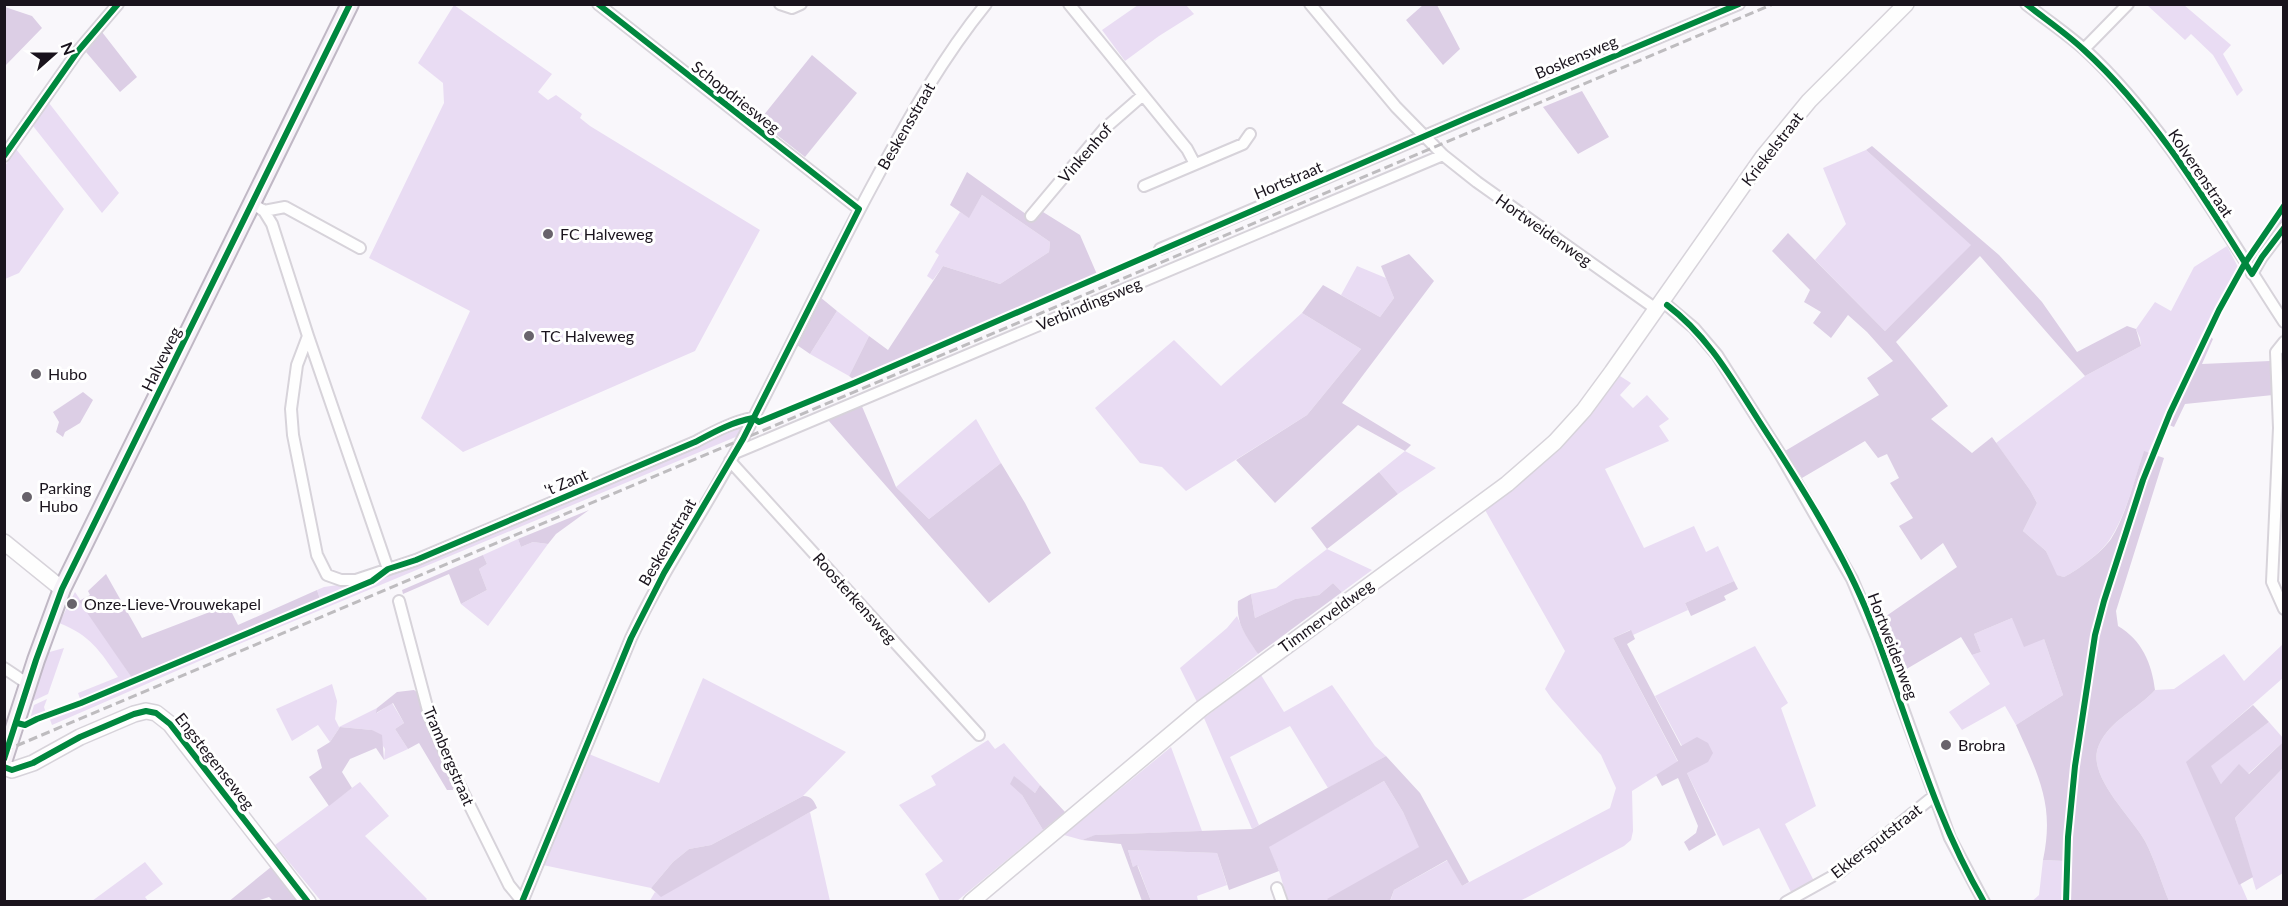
<svg xmlns="http://www.w3.org/2000/svg" width="2288" height="906" font-family="Lato,sans-serif">
<style>
.green{fill:#e9dcf3}
.forest{fill:#dccee5}
.lines{fill:none;stroke-linecap:round;stroke-linejoin:round}
.street-casing{stroke:#d7d3da;stroke-width:14}
.secondary-casing{stroke:#d7d3da;stroke-width:18}
.primary-casing{stroke:#c0b8c5;stroke-width:20}
.street{stroke:#fefefe;stroke-width:10}
.secondary{stroke:#fefefe;stroke-width:15}
.primary{stroke:#f5f1f7;stroke-width:16}
.rail{stroke:#bebcbf;stroke-width:3;stroke-dasharray:9 4.5;stroke-linecap:butt}
.cycleway-casing{stroke:#fff;stroke-width:10}
.cycleway{stroke:#00873e;stroke-width:6}
.poi-dot{fill:#68636b;stroke:#fff;stroke-width:2}
.labels{text-anchor:middle;stroke-width:6;stroke-linejoin:round;paint-order:stroke}
.street-label{font-size:16px;fill:#1a141d;stroke:#fff}
.poi-label{font-size:16px;fill:#1a141d;stroke:#fff;text-anchor:start}
</style>
<rect width="100%" height="100%" fill="#f9f7fb"/>
<!-- green -->
<path class="green" d="M454,5L552,74L538,92L548,100L556,95L582,114L580,118L590,126L760,230L695,351L463,452L421,418L470,311L369,258L444,103L443,83L418,63Z
M1138,5H1186L1194,14L1159,36L1125,61L1102,30Z
M2147,5H2184L2231,45L2223,54L2243,90L2237,96L2213,55L2191,34L2185,40Z
M49,103L119,193L102,213L33,126Z
M16,149L64,209L19,273L5,279V166Z
M1866,150L1972,245L1885,331L1815,260L1846,224L1823,168Z
M982,195L1050,242L1049,252L1000,284L943,266L933,280L927,276L939,255L935,252L960,212L969,217Z
M2227,246L2238,267L2200,338L2148,453L2144,452C2134,480 2127,513 2110,539C2102,552 2078,570 2064,577L2056,575L2046,551L2023,531L2037,503L2030,490L1996,443L2085,376L2141,346L2140,338L2136,329L2155,302L2171,311L2194,267Z
M1357,266L1386,278L1394,298L1380,317L1341,295Z
M837,311L869,336L849,376L810,354Z
M1302,313L1361,349L1307,415L1186,491L1162,467L1140,463L1095,408L1174,340L1221,386Z
M1620,376L1631,383L1620,395L1633,408L1647,395L1669,419L1659,426L1669,441L1605,469L1644,548L1694,526L1706,552L1718,546L1734,581L1685,603L1688,610L1633,635L1630,630L1613,638L1678,762L1632,791L1633,831L1631,840L1624,846L1520,901L1390,902L1394,890L1448,860L1462,886L1610,808L1616,788L1601,755L1552,699L1545,689L1565,651L1485,510C1540,468 1579,431 1620,376Z
M976,419L1001,463L929,519L896,487Z
M741,426L738,436L220,652L52,725L49,717L82,704L78,693L118,677C100,651 90,635 59,623L75,592L134,681L321,602L317,590L324,587L359,582L727,428Z
M1405,451L1436,468L1398,494L1379,472Z
M518,539L521,547L533,542L548,544L488,626L461,604L487,590L479,569L487,564L483,555Z
M1327,549L1372,570L1342,592L1333,583L1319,595L1295,599L1255,618L1251,594L1276,588Z
M1237,616L1244,632L1258,654L1197,702L1180,668L1227,628Z
M2012,618L2044,639L2063,695L2016,725L2005,706L1962,730L1949,712L1990,684L1972,655L1981,652L1974,634Z
M2283,644V678L2187,762L2248,901H2169C2161,882 2155,860 2145,841C2132,817 2085,775 2099,745C2110,720 2138,709 2155,690L2174,689L2224,654L2244,681Z
M1755,646L1788,703L1781,708L1816,806L1785,824L1814,881L1791,892L1759,828L1723,846L1687,773L1682,746L1655,696Z
M64,648L48,694L31,702L46,653Z
M1261,675L1284,712L1332,685L1375,746L1386,756L1328,788L1290,726L1230,757L1259,825L1252,829L1204,718Z
M703,678L846,752L803,796L711,845L689,849L673,862L651,888L543,865L589,754L659,783Z
M332,684L337,701L335,719L339,727L377,708V713L392,703L404,723L395,729L408,749L384,760L385,749L372,730L340,727L330,742L318,725L292,741L276,709Z
M47,699L44,707L46,713L29,722L34,705Z
M2269,722L2283,738V742L2248,774L2221,784L2210,766Z
M988,740L995,749L1004,743L1040,785L1035,793L1014,777L1022,795L1043,830L957,901H940L925,874L943,861L899,805L936,785L931,776Z
M1171,747L1202,831L1096,835L1082,840L1064,835Z
M2283,768V873L2256,890L2235,818Z
M1384,781L1403,812L1420,847L1324,902L1288,901L1279,871L1268,847Z
M360,782L389,816L365,836L427,899L424,902L321,901L275,845Z
M810,812L830,901L649,902L655,892L661,896Z
M1128,850L1217,853L1227,885L1197,896L1198,901H1151L1138,866L1133,867Z
M2043,860L2064,861L2061,901L2031,902L2039,895Z
M145,862L163,884L145,897L148,901H92Z"/>
<!-- forest -->
<path class="forest" d="M1423,5H1437L1460,49L1443,65L1406,20Z
M5,7L32,16L42,28L5,66Z
M102,32L137,77L120,92L86,52Z
M812,55L857,93L805,157L759,121Z
M1582,91L1609,137L1578,154L1543,107Z
M1872,146L1999,255L2042,302L2077,352L2127,326L2136,329L2141,346L2085,376L1980,256L1896,342L1948,406L1931,419L1972,453L1992,437L2030,490L2037,503L2023,531L2046,551L2057,575L2064,577C2078,570 2102,552 2111,539C2127,513 2134,480 2144,451L2164,458L2116,611L2118,626C2142,640 2152,664 2155,690C2138,709 2110,720 2099,745C2085,775 2132,817 2145,841C2155,860 2161,882 2169,901H2061L2064,861L2043,860C2055,804 2038,775 2016,725L2063,695L2044,639L2024,647L2012,618L1974,634L1981,652L1972,655L1961,637L1898,674L1879,621L1957,567L1943,543L1921,560L1899,526L1913,518L1890,483L1899,478L1887,454L1878,458L1865,441L1802,478L1785,451L1879,395L1867,378L1893,361L1867,332L1848,315L1831,338L1813,323L1821,312L1804,302L1810,290L1772,251L1788,233L1885,331L1971,245L1866,150Z
M967,172L1030,217L1043,212L1080,235L1099,279L858,383L849,376L869,336L888,350L943,266L1000,284L1049,252L1050,242L982,195L969,218L950,205Z
M2283,213V241L2274,235L2254,265L2250,262Z
M1409,254L1434,281L1342,403L1411,445L1405,451L1358,425L1275,503L1236,460L1307,415L1361,349L1302,313L1323,285L1380,317L1394,298L1381,266Z
M820,297L837,311L810,354L797,345Z
M2210,336L2213,339L2202,364L2270,361L2273,395L2185,404L2174,427L2169,425Z
M83,392L93,400L80,423L65,432L63,437L56,432L59,422L53,412Z
M861,404L896,487L929,519L1001,463L1025,503L1051,553L989,603L828,420Z
M1379,472L1398,494L1327,549L1311,528Z
M589,510L556,534L548,544L533,542L521,547L518,539Z
M483,555L487,564L479,569L487,590L461,604L449,574L403,594L402,590Z
M106,574L142,638L228,605L238,625L317,590L321,602L134,681L79,601L90,595L88,591Z
M1734,581L1738,589L1724,596L1726,600L1691,616L1685,603Z
M1333,583L1342,592L1258,654C1246,635 1236,625 1238,601L1251,594L1255,618L1295,599L1319,595Z
M1631,630L1635,639L1627,644L1681,746L1697,737L1708,743L1713,753L1708,762L1687,773L1716,835L1689,851L1684,842L1696,833L1698,826L1678,778L1662,786L1656,775L1678,761L1613,638Z
M414,690L418,693L427,726L454,781L453,790H447L419,743L408,749L395,729L404,723L393,703L376,713L377,708L397,692Z
M2253,705L2269,722L2211,766L2221,784L2239,764L2249,774L2283,742V768L2235,818L2253,877L2239,885L2186,762Z
M340,727L372,730L382,735L384,760L376,748L350,759L342,772L352,788L329,806L309,777L322,768L317,750L330,742Z
M1386,756L1420,793L1469,882L1462,886L1447,860L1394,890L1390,901H1369L1368,900L1365,902L1329,901L1327,899L1419,847L1403,812L1384,781L1269,847L1279,871L1229,890L1217,853L1128,850L1133,867L1137,865L1151,901H1142L1121,844L1082,840L1095,835L1252,829Z
M1014,776L1035,793L1040,785L1065,812L1043,830L1022,795L1010,784Z
M803,796C812,796 814,801 817,808L661,897L651,888L673,862L689,849L711,845Z
M271,867L299,901H273L269,897L257,901L228,902Z"/>
<g class="lines">
<!-- street casing -->
<g class="street-casing">
<path id="street" d="M598,4L859,209
M780,4L792,8L801,4
M1069,4L1187,149L1195,164
M1310,4L1396,107L1443,155L1477,182L1656,309
M2026,4C2045,19 2066,33 2084,49C2164,122 2225,232 2284,322
M2084,49L2128,4
M4,156L78,51L118,4
M1144,186L1243,144L1250,134
M253,204L264,211L272,224L308,336L388,569
M264,211L285,207L360,248
M1031,216L1104,129L1143,95
M1160,249L1469,117L1739,4
M2252,274L2262,257L2284,228
M1662,301L1694,328L1717,355L1780,454L1852,579L1878,640L1950,838L1984,902
M308,336L297,365L291,409L293,435L317,555L327,575L341,580H356L416,560L695,442C714,432 732,422 753,418
M2284,342L2276,352L2279,428L2272,582L2284,609
M735,453L1443,155
M730,461L979,735
M399,601L430,718L456,778L509,885L522,901
M4,668L28,684
M1277,888L1282,902
M522,902L631,638C663,569 707,507 742,440C788,353 830,263 877,177C909,117 943,57 986,4
M1786,902L1840,872L1934,796"/>
</g>
<!-- secondary casing -->
<g class="secondary-casing">
<path id="secondary" d="M4,542L62,589
M4,767L12,770L33,763L80,737L134,714L146,711L156,713L170,724L308,902
M971,902L1201,709L1507,484L1555,442L1584,410L1612,372L1763,157L1809,101L1906,4"/>
</g>
<!-- primary casing -->
<g class="primary-casing">
<path id="primary" d="M4,759L36,660L62,589L350,4"/>
</g>
<!-- street -->
<use href="#street" class="street"/>
<!-- secondary -->
<use href="#secondary" class="secondary"/>
<!-- primary -->
<use href="#primary" class="primary"/>
<!-- rail -->
<path class="rail" d="M4,751L1773,4"/>
<!-- cycleway casing -->
<g class="cycleway-casing">
<path id="cycleway" d="M2026,4C2045,19 2066,33 2084,50C2153,113 2203,196 2252,274L2262,257L2284,228
M4,156L78,51L118,4
M1667,305C1708,336 1732,379 1759,421C1796,478 1839,545 1865,607C1905,705 1930,810 1984,902
M753,418L759,422L854,383L1469,117L1739,4
M17,723L25,725L37,719L81,703L372,581L388,569L416,560L695,442C714,432 732,422 753,418
M4,759L36,660L62,589L350,4
M4,767L12,770L33,763L80,737L134,714L146,711L156,713L170,724L308,902
M522,902L631,638L664,573L743,439L859,209L598,4
M2066,902L2068,837L2075,766L2095,635L2104,601L2143,480L2170,413L2219,310L2245,263L2284,206"/>
</g>
<!-- cycleway -->
<use href="#cycleway" class="cycleway"/>
</g>
<!-- markers -->
<g class="poi-dot">
<circle cx="548" cy="234" r="6"/>
<circle cx="529" cy="336" r="6"/>
<circle cx="36" cy="374" r="6"/>
<circle cx="27" cy="497" r="6"/>
<circle cx="72" cy="604" r="6"/>
<circle cx="1946" cy="745" r="6"/>
</g>
<g class="labels">
<!-- street labels -->
<g class="street-label">
<text transform="translate(1576 57) rotate(-23)" y="6">Boskensweg</text>
<text transform="translate(736 97) rotate(38)" y="6">Schopdriesweg</text>
<text transform="translate(906 126) rotate(-60)" y="6">Beskensstraat</text>
<text transform="translate(1772 149) rotate(-52)" y="6">Kriekelstraat</text>
<text transform="translate(1085 153) rotate(-49)" y="6">Vinkenhof</text>
<text transform="translate(2201 173) rotate(56)" y="6">Kolverenstraat</text>
<text transform="translate(1288 180) rotate(-23)" y="6">Hortstraat</text>
<text transform="translate(1544 230) rotate(35)" y="6">Hortweidenweg</text>
<text transform="translate(1089 304) rotate(-23)" y="6">Verbindingsweg</text>
<text transform="translate(161 359) rotate(-64)" y="6">Halveweg</text>
<text transform="translate(566 482) rotate(-23)" y="6">'t Zant</text>
<text transform="translate(667 542) rotate(-60)" y="6">Beskensstraat</text>
<text transform="translate(855 598) rotate(48)" y="6">Roosterkensweg</text>
<text transform="translate(1326 616) rotate(-36)" y="6">Timmerveldweg</text>
<text transform="translate(1893 646) rotate(69)" y="6">Hortweidenweg</text>
<text transform="translate(449 756) rotate(67)" y="6">Trambergstraat</text>
<text transform="translate(215 761) rotate(52)" y="6">Engstegenseweg</text>
<text transform="translate(1876 841) rotate(-38)" y="6">Ekkersputstraat</text>
</g>
<!-- poi labels -->
<g class="poi-label">
<text x="560" y="240">FC Halveweg</text>
<text x="541" y="342">TC Halveweg</text>
<text x="48" y="380">Hubo</text>
<text x="39" y="494">Parking<tspan x="39" dy="18">Hubo</tspan></text>
<text x="84" y="610">Onze-Lieve-Vrouwekapel</text>
<text x="1958" y="751">Brobra</text>
</g>
</g>
<!-- border -->
<rect width="2288" height="906" fill="none" stroke="#1a141d" stroke-width="12"/>
<!-- north arrow -->
<g transform="translate(54 54) rotate(69)" stroke="#ffffff" stroke-width="4.5" paint-order="stroke">
<path d="M0-4.5L10 22L0 15L-10 22Z" fill="#1a141d"/>
<text y="-9" font-size="16" font-weight="bold" text-anchor="middle" fill="#1a141d">N</text>
</g>
</svg>
